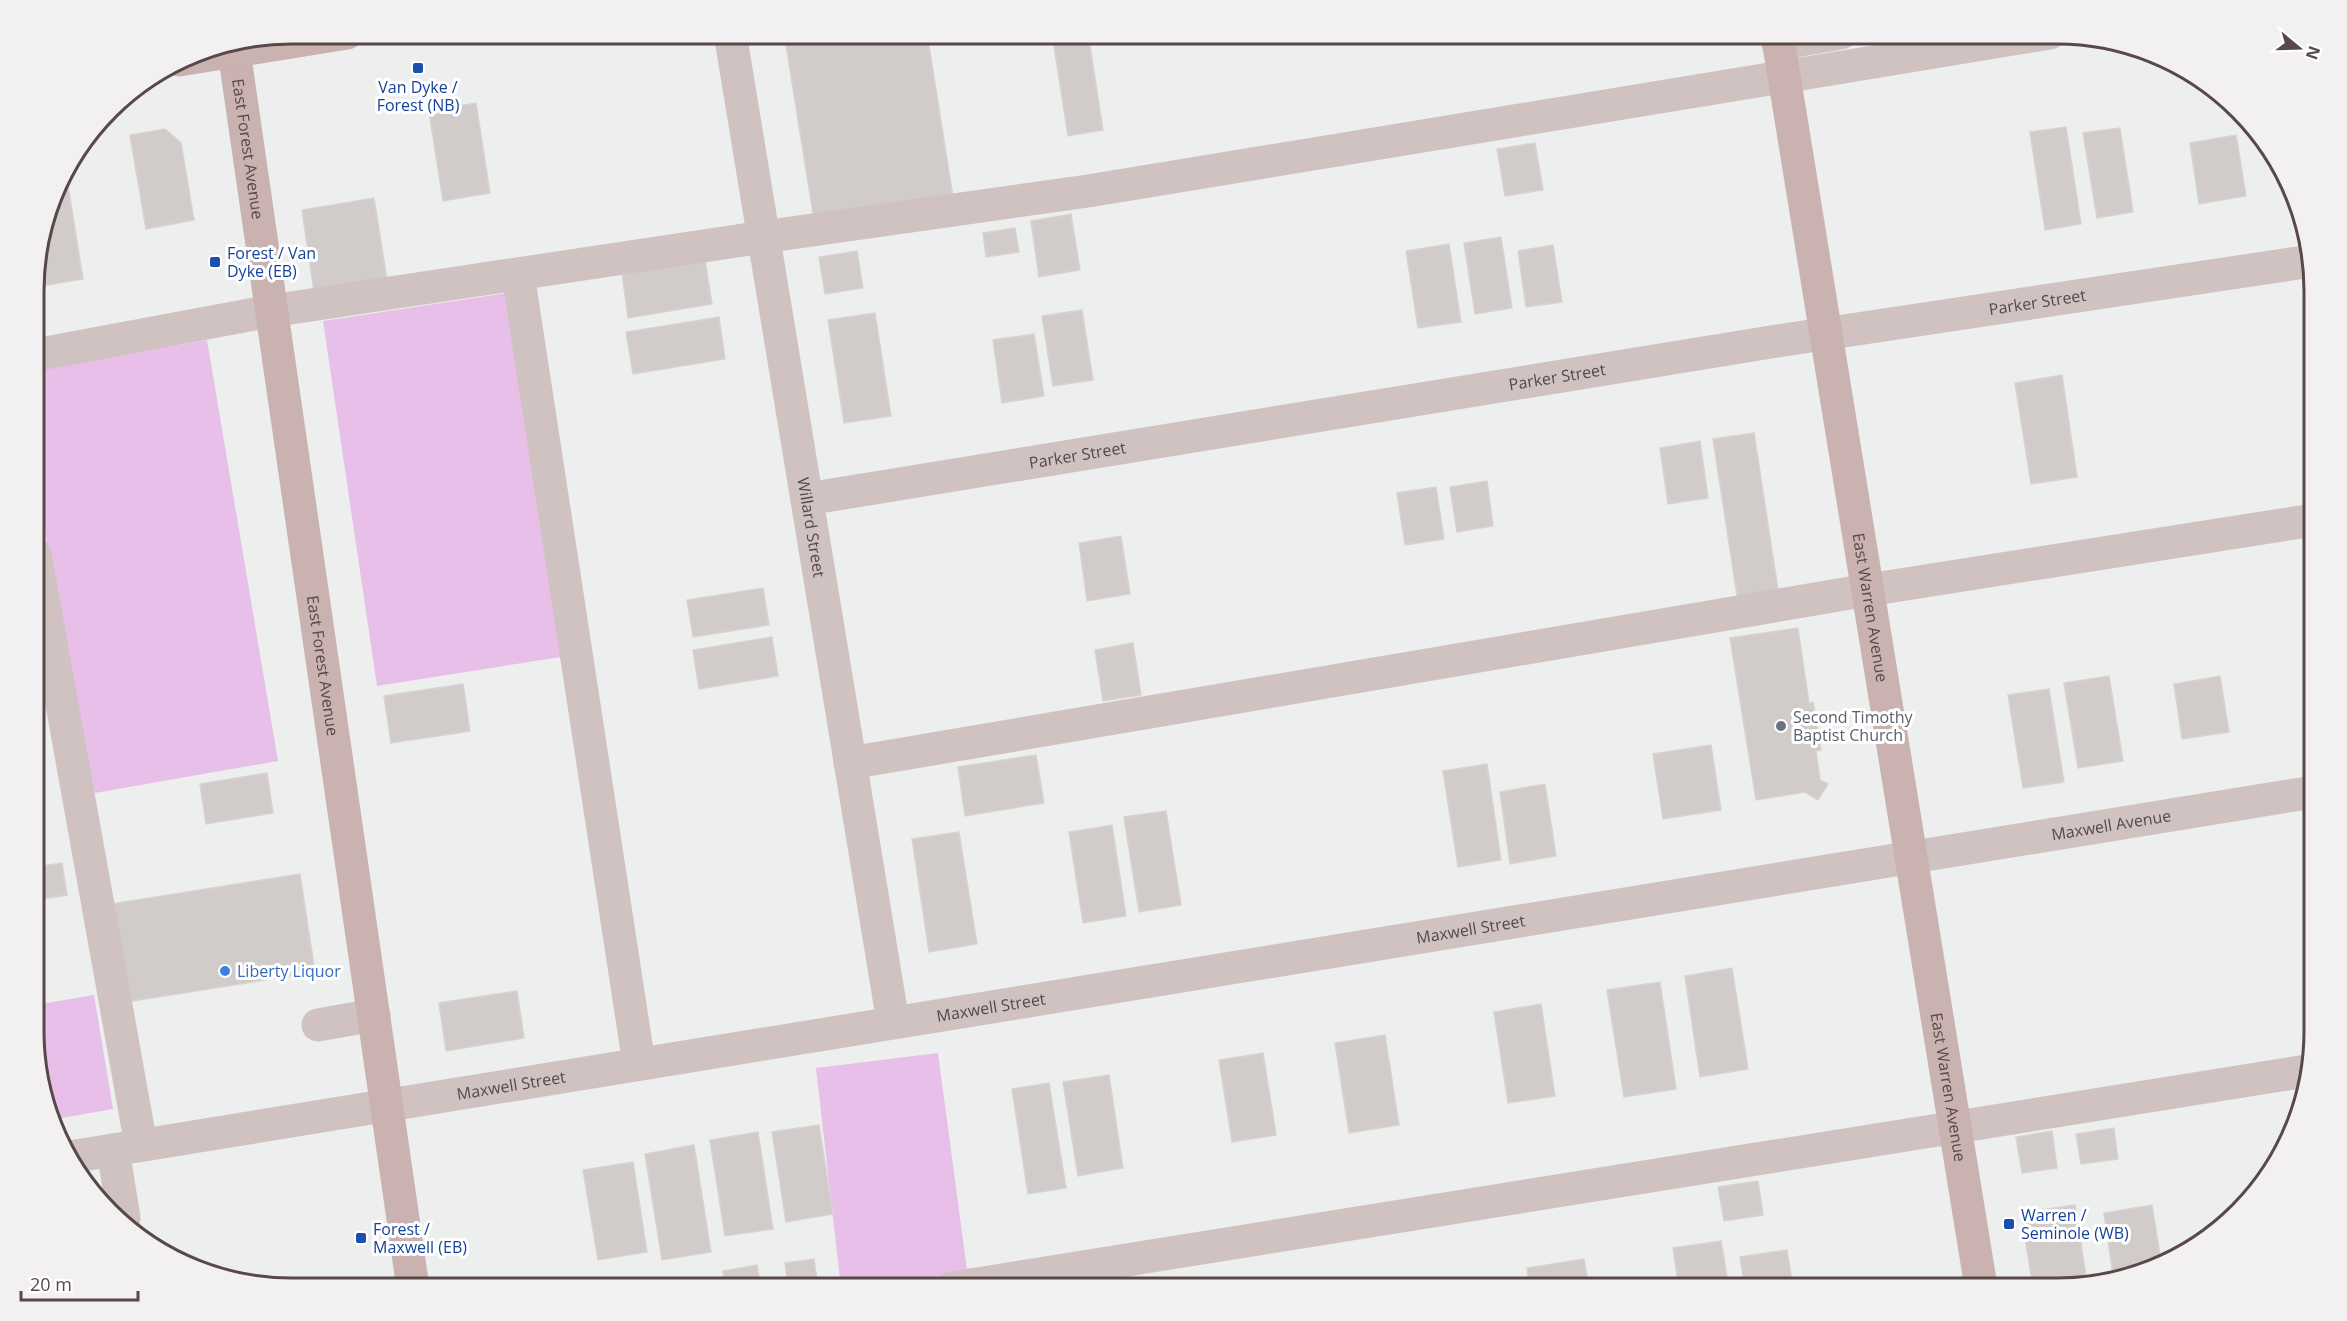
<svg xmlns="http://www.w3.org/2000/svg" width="2347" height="1321" font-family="'Open Sans',sans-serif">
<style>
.green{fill:#e8bfe9}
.building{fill:#d1ccca;stroke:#d8d3d1;stroke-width:1.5}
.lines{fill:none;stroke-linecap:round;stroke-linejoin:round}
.minor{stroke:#d1c2c2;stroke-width:33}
.major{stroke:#c9b2af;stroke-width:33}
.transit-dot{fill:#1a4fb4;stroke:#fff;stroke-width:2}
.worship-dot{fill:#6b7280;stroke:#fff;stroke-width:2}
.shop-dot{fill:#3f7fe0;stroke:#fff;stroke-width:2}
.labels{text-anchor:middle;stroke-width:6;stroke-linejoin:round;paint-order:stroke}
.transit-label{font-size:16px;fill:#164399;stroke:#fff;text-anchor:start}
.street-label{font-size:16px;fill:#584847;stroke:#fff}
.worship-label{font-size:16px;fill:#5b616d;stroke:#fff;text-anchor:start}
.shop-label{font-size:16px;fill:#366cbe;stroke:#fff;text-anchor:start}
.rim{fill:none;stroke:#584847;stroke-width:3}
</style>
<rect width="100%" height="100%" fill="#edefee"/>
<!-- green -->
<path class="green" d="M507,293L561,657L377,686L323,321Z
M207,340L278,761L89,794L35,473V370Z
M94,995L113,1109L56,1119L35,1064V1005Z
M938,1053L969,1285L952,1288H841L816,1068Z"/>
<!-- building -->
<path class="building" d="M816,33H927L953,197L814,220L785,38Z
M1052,33H1088L1103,130L1068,136Z
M1530,33H1578V34L1531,41Z
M476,103L490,193L443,201L429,111Z
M2066,127L2081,224L2045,230L2030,132Z
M2120,128L2133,212L2097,218L2083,133Z
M165,129L181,143L194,220L146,229L130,135Z
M2236,135L2246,196L2199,204L2190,143Z
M1535,143L1543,190L1505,196L1497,149Z
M66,173L83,279L35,287V257L60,176Z
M374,198L387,280L314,291L302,210Z
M1071,214L1080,270L1039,277L1031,221Z
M1015,228L1019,252L986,257L983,233Z
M1501,237L1512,308L1475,314L1464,243Z
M1449,244L1461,322L1418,328L1406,251Z
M1553,245L1562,302L1526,307L1518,251Z
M857,251L863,288L825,294L819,257Z
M705,260L712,304L628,318L622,273Z
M1082,310L1093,380L1053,386L1042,316Z
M875,313L891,416L844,423L828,320Z
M719,317L725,359L633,374L626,332Z
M1034,334L1044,396L1002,403L993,340Z
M2062,375L2077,477L2031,484L2015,383Z
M1754,433L1779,596L1738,602L1713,439Z
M1700,441L1708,498L1668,504L1660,448Z
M1487,481L1493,526L1457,532L1450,487Z
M1436,487L1444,539L1405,545L1397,493Z
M1121,536L1130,594L1087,601L1079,543Z
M763,588L769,625L693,637L687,600Z
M1798,628L1809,703L1813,702L1821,750L1816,751L1820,780L1828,784L1818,800L1805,792L1756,800L1730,638Z
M772,637L778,676L699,689L693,650Z
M1133,643L1141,695L1103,701L1095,650Z
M2109,676L2123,761L2078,768L2064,683Z
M2220,676L2229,732L2182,739L2174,684Z
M463,684L470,731L391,743L384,696Z
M2049,689L2064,782L2023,788L2008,695Z
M1711,745L1721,810L1663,819L1653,754Z
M1036,755L1044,803L965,816L958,767Z
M1487,764L1501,860L1458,867L1443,771Z
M267,773L273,813L206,824L200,784Z
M1545,784L1556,856L1510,864L1500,792Z
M1166,811L1181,905L1139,912L1124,817Z
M1112,825L1126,916L1083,923L1069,832Z
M959,832L977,944L929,952L912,839Z
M62,863L67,895L35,900V867Z
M300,874L315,972L127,1002L111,904Z
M1732,968L1748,1069L1700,1077L1685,976Z
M1660,982L1676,1089L1624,1097L1607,990Z
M517,991L524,1038L446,1051L439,1003Z
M1541,1004L1555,1096L1508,1103L1494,1012Z
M1385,1035L1399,1125L1349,1133L1335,1043Z
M1263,1053L1276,1135L1232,1142L1219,1060Z
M1109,1075L1123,1168L1078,1176L1063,1082Z
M1049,1083L1066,1188L1028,1194L1012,1089Z
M819,1125L833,1214L786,1222L772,1132Z
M2114,1128L2118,1159L2081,1164L2076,1134Z
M2052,1131L2057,1168L2022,1173L2016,1137Z
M758,1132L773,1229L725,1236L710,1140Z
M694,1145L711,1252L662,1260L645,1154Z
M633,1162L647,1252L598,1260L583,1170Z
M1758,1181L1763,1215L1724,1221L1718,1187Z
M2075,1205L2087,1283L2073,1287H2033L2021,1213Z
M2152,1205L2161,1261L2113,1275L2104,1213Z
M1721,1241L1729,1288H1679L1673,1248Z
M1787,1250L1793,1288H1745L1740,1257Z
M814,1259L818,1288H788L785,1263Z
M1584,1259L1589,1288H1530L1527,1268Z
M757,1265L761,1288H725L723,1271Z
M1514,1280L1515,1288H1465V1287Z
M1660,1281L1661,1288H1615Z"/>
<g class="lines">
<!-- minor -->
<g class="minor">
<path id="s1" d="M730,33L893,1022"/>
<path d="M1778,44L1841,33"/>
<path d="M518,274L639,1064"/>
<path d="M35,355L271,311L763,237L1088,191L2050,33"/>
<path id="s2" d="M807,499L1777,341L2311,261"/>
<path d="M35,554L141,1145"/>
<path d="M850,763L1868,590L2313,520"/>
<path d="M318,1025L374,1015"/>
<path d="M113,1150L124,1218"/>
<path id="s3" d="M70,1157L2313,792"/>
<path d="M952,1288L2306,1071"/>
</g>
<!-- major -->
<g class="major">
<path id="s4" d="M1777,33L1981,1287"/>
<path id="s5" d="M233,44L413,1288"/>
<path d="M179,60L347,33"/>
</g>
</g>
<!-- markers -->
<g class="transit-dot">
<rect x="412" y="62" width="12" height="12" rx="3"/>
<rect x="209" y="256" width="12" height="12" rx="3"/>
<rect x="2003" y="1218" width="12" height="12" rx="3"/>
<rect x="355" y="1232" width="12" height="12" rx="3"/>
</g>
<circle class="worship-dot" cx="1781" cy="726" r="6"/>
<circle class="shop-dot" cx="225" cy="971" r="6"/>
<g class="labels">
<!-- transit labels -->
<g class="transit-label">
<text x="418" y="93" text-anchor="middle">Van Dyke /<tspan x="418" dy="18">Forest (NB)</tspan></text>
<text x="227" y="259">Forest / Van<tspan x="227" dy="18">Dyke (EB)</tspan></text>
<text x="2021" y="1221">Warren /<tspan x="2021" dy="18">Seminole (WB)</tspan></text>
<text x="373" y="1235">Forest /<tspan x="373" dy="18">Maxwell (EB)</tspan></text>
</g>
<!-- street labels -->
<g class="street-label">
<text dy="6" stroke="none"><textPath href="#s5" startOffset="106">East Forest Avenue</textPath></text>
<text dy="6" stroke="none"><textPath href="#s2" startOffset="1246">Parker Street</textPath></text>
<text dy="6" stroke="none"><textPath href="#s2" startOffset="760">Parker Street</textPath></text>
<text dy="6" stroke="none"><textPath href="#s2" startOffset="274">Parker Street</textPath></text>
<text dy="6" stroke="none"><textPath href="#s1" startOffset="501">Willard Street</textPath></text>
<text dy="6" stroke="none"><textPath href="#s4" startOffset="582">East Warren Avenue</textPath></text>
<text dy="6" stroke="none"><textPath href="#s5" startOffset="628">East Forest Avenue</textPath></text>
<text dy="6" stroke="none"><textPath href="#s3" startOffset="2068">Maxwell Avenue</textPath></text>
<text dy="6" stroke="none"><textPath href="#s3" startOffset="1419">Maxwell Street</textPath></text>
<text dy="6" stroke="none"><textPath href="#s3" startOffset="933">Maxwell Street</textPath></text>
<text dy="6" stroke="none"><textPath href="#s3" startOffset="447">Maxwell Street</textPath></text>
<text dy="6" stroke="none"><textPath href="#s4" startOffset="1068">East Warren Avenue</textPath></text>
</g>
<!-- worship labels -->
<g class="worship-label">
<text x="1793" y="723">Second Timothy<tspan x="1793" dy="18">Baptist Church</tspan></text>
</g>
<!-- shop labels -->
<g class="shop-label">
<text x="237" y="977">Liberty Liquor</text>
</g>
</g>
<!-- crop -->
<path d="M0 0H2347V1321H0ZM291 44H2057A247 247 0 0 1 2304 291V1031A247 247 0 0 1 2057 1278H291A247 247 0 0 1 44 1031V291A247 247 0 0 1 291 44Z" fill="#f2f0f0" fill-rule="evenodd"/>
<path class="rim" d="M291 44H2057A247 247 0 0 1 2304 291V1031A247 247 0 0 1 2057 1278H291A247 247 0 0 1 44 1031V291A247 247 0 0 1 291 44Z"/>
<!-- north arrow -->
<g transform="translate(2299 48) rotate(109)" stroke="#ffffff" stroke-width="4.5" paint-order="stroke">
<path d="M0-4.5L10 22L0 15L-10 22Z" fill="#584847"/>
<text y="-9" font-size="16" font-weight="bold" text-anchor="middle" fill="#584847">N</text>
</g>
<!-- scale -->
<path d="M21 1291v9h117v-9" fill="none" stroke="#584847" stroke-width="3"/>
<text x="30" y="1291" font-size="18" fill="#584847" stroke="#ffffff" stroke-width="4.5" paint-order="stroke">20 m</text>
</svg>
